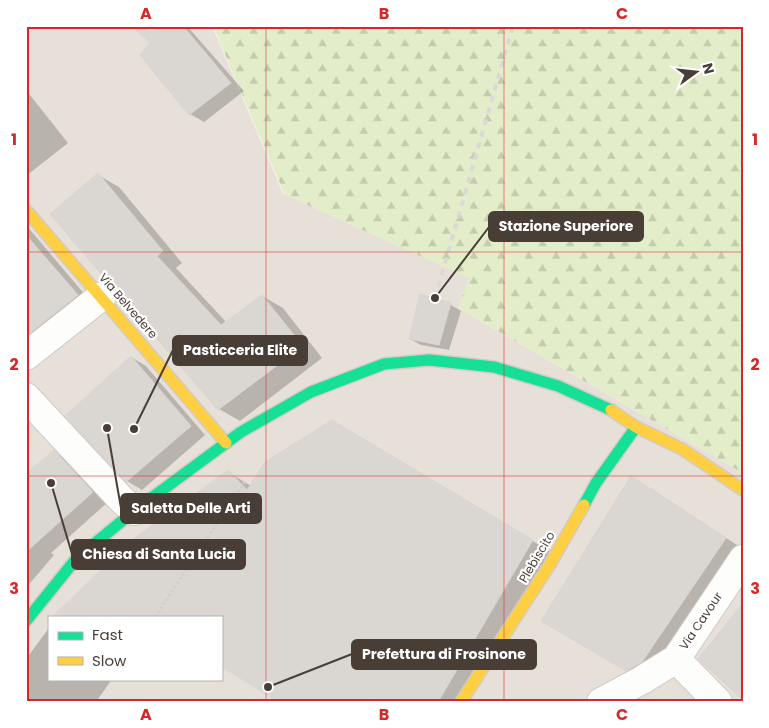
<svg xmlns="http://www.w3.org/2000/svg" width="769" height="728" font-family="Poppins,sans-serif">
<style>
.residential{fill:#e6e0d8;fill-rule:evenodd}
.forest{fill:url(#forest-firs)}
.shadow{fill:#0003}
.building{fill:#dad6d2;stroke:#dad5d0}
.lines{fill:none;stroke-linecap:round;stroke-linejoin:round}
.street-casing{stroke:#cecbc7;stroke-width:30}
.fast-casing{stroke:#d3ccc3;stroke-width:14}
.slow-casing{stroke:#d3ccc3;stroke-width:14}
.path{stroke:#d2ceca;stroke-width:3;stroke-dasharray:2.5 2.5;stroke-linecap:butt}
.street{stroke:#fdfdfc;stroke-width:28}
.fast{stroke:#16e098;stroke-width:11}
.slow{stroke:#ffcf43;stroke-width:11}
.rail{stroke:#d9d9d8;stroke-width:4;stroke-dasharray:6 6;stroke-linecap:butt}
.grid{fill:none;stroke:#d62828;stroke-width:1;stroke-opacity:0.55}
.labels{text-anchor:middle;stroke-width:4.5;stroke-linejoin:round;paint-order:stroke}
.street-label{font-size:12px;fill:#493e36;stroke:#fff}
.leader{fill:none;stroke:#493e36;stroke-width:2}
.callout-dot{fill:#493e36;stroke:#fff;stroke-width:2}
.callout{fill:#493e36;stroke:#493e36;stroke-width:2}
.callout-label{font-size:14px;text-anchor:middle;font-weight:bold;fill:#fff}
.neatline{fill:none;stroke:#d62828;stroke-width:2}
.grid-label{font-size:16px;text-anchor:middle;font-weight:bold;fill:#d62828}
</style>
<defs>
<pattern id="forest-firs" width="22" height="20" patternUnits="userSpaceOnUse" patternTransform="scale(1.25)"><rect width="22" height="20" fill="#e4edc9"/><path d="M5 1l3.5 6h-7zM16 11l3.5 6h-7z" fill="#c5ccad"/></pattern>
</defs>
<rect width="100%" height="100%" fill="#f2efeb"/>
<!-- residential -->
<path class="residential" d="M26,26H212L283,194L470,278L458,308L743,473V702H26ZM49,617H221V679H49Z"/>
<!-- forest -->
<path class="forest" d="M213,26H743V473L458,308L469,278L285,195Z"/>
<!-- shadow -->
<path class="shadow" d="M134,26H187L244,91L204,122L190,114L152,43Z
M26,90L68,143L26,176Z
M98,175L119,187L182,263L176,268L227,323L262,296L283,308L322,358L240,421L219,409L118,291Z
M26,225L92,303L45,340L31,332L26,326Z
M421,296L451,305L461,311L449,350L421,345L410,339Z
M131,357L146,366L205,435L142,490L127,481Z
M353,434L553,553L466,702H280L228,472L251,486Z
M54,452L70,461L108,502L51,553L54,555L26,588V476Z
M650,488L743,549L645,681L543,621Z
M49,628V679H112L96,702H26V659Z"/>
<!-- building -->
<path class="building" d="M132,26H183L231,83L189,115L140,55L150,43Z
M98,173L163,251L157,256L221,325L262,295L303,346L218,410L117,292L114,286L108,282L50,214Z
M26,235L78,295L26,336Z
M420,294L451,303L439,345L409,339Z
M131,356L191,426L126,482L65,416Z
M332,420L533,540L438,702H278L221,666V617H52L132,540L228,470L247,490L265,462Z
M54,450L93,492L26,552V474Z
M631,476L726,538L642,662L626,671L541,621Z
M743,603V700L698,659Z"/>
<g class="lines">
<!-- street casing -->
<g class="street-casing">
<path id="street" d="M26,356L102,296
M26,397L121,499L134,511
M676,659L718,702
M601,702L642,680L676,659L743,559"/>
</g>
<!-- fast casing -->
<g class="fast-casing">
<path id="fast" d="M584,505L596,483L636,427
M26,621L76,559L134,511L241,432L311,392L384,364L429,360L494,367L558,386L611,410"/>
</g>
<!-- slow casing -->
<g class="slow-casing">
<path id="slow" d="M26,210L226,443
M611,410L636,427L682,449L743,490
M461,702L549,566L584,505"/>
</g>
<!-- path -->
<path class="path" d="M155,617L245,481"/>
<!-- street -->
<use href="#street" class="street"/>
<!-- fast -->
<use href="#fast" class="fast"/>
<!-- slow -->
<use href="#slow" class="slow"/>
<!-- rail -->
<path class="rail" d="M435,298L513,26"/>
</g>
<!-- grid -->
<path class="grid" d="M266,26V702M504,26V702M26,252H743M26,476H743"/>
<g class="labels">
<!-- street labels -->
<g class="street-label">
<text transform="translate(128 306) rotate(49)" y="4">Via Belvedere</text>
<text transform="translate(537 557) rotate(-59)" y="4">Plebiscito</text>
<text transform="translate(701 621) rotate(-56)" y="4">Via Cavour</text>
</g>
</g>
<!-- callouts -->
<path class="leader" d="M435 298L489 227M134 429L173 350M107 428L121 508M51 483L72 554M268 687L352 654"/>
<g class="callout-dot">
<circle cx="435" cy="298" r="5"/>
<circle cx="134" cy="429" r="5"/>
<circle cx="107" cy="428" r="5"/>
<circle cx="51" cy="483" r="5"/>
<circle cx="268" cy="687" r="5"/>
</g>
<g class="callout">
<rect x="489" y="212" width="154" height="29" rx="5"/>
<rect x="173" y="336" width="134" height="29" rx="5"/>
<rect x="121" y="494" width="140" height="29" rx="5"/>
<rect x="72" y="540" width="173" height="29" rx="5"/>
<rect x="352" y="640" width="184" height="29" rx="5"/>
</g>
<g class="callout-label">
<text x="566" y="231">Stazione Superiore</text>
<text x="240" y="355">Pasticceria Elite</text>
<text x="191" y="513">Saletta Delle Arti</text>
<text x="159" y="559">Chiesa di Santa Lucia</text>
<text x="444" y="659">Prefettura di Frosinone</text>
</g>
<!-- border -->
<rect width="769" height="728" fill="none" stroke="#ffffff" stroke-width="55"/>
<!-- legend -->
<rect x="48" y="616" width="175" height="65" fill="#ffffff" stroke="#b6b2af"/>
<rect x="58" y="632" width="25" height="8" fill="#16e098" stroke="#b6b2af"/>
<text x="92" y="640" font-size="15" fill="#493e36">Fast</text>
<rect x="58" y="657" width="25" height="8" fill="#ffcf43" stroke="#b6b2af"/>
<text x="92" y="666" font-size="15" fill="#493e36">Slow</text>
<!-- north arrow -->
<g transform="translate(696 72) rotate(75)" stroke="#ffffff" stroke-width="4" paint-order="stroke">
<path d="M0-4L9 19L0 12L-9 19Z" fill="#493e36"/>
<text y="-8" font-size="14" font-weight="bold" text-anchor="middle" fill="#493e36">N</text>
</g>
<rect x="28" y="28" width="714" height="672" class="neatline"/>
<g class="grid-label">
<text x="146" y="19">A</text>
<text x="384" y="19">B</text>
<text x="622" y="19">C</text>
<text x="14" y="145">1</text>
<text x="755" y="145">1</text>
<text x="14" y="370">2</text>
<text x="755" y="370">2</text>
<text x="14" y="594">3</text>
<text x="755" y="594">3</text>
<text x="146" y="720">A</text>
<text x="384" y="720">B</text>
<text x="622" y="720">C</text>
</g>
</svg>
